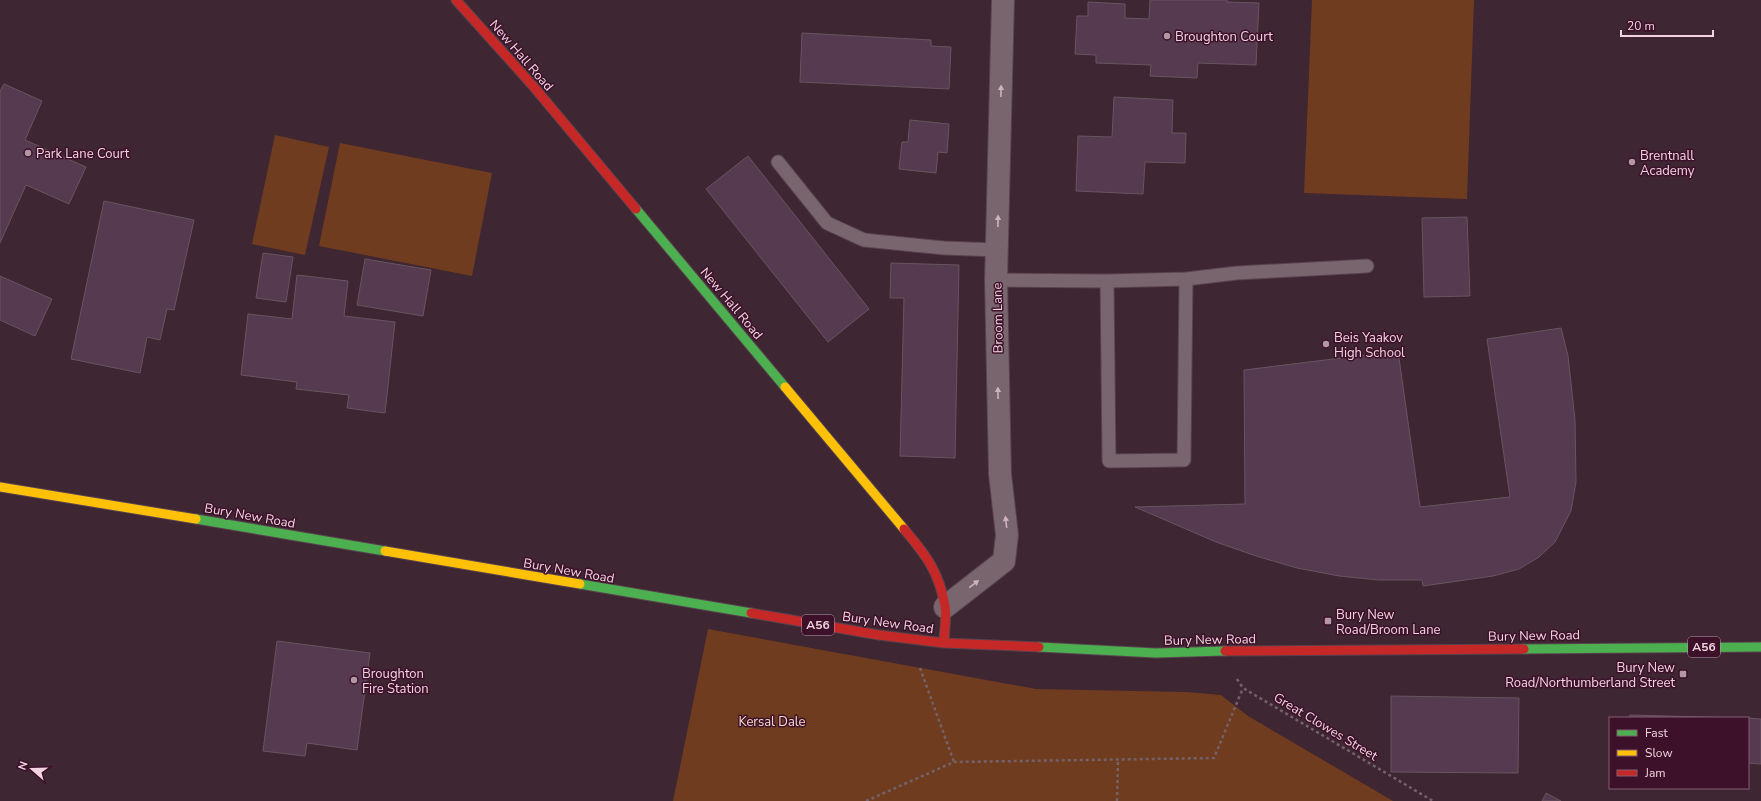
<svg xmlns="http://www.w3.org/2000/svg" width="1761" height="801" font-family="'Nunito Sans',sans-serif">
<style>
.green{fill:#6f3c1f}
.building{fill:#563a4f;stroke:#685561}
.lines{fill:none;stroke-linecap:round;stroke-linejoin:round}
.lane-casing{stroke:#58434e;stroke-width:15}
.street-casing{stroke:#58434e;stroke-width:24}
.fast-casing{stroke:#58434e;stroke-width:11}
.slow-casing{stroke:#58434e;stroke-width:11}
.jam-casing{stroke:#58434e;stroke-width:11}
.path{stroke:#74626a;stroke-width:2.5;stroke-dasharray:3 3;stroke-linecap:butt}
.lane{stroke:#79656e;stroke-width:13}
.street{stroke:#79656e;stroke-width:22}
.fast{stroke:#4caf50;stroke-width:9}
.slow{stroke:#ffc107;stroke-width:9}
.jam{stroke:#c62828;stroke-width:9}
.oneway{fill:#ceb3be}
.poi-dot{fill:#b397a4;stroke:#3d1129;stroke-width:1.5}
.labels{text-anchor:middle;stroke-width:3;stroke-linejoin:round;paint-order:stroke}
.shield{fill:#3d1129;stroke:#bc9aaa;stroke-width:1}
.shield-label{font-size:12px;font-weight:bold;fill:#f2d4e1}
.poi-label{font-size:13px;fill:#f2d4e1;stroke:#3d1129;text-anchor:start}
.street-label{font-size:13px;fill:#f2d4e1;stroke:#3d1129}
.park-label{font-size:13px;fill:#f6dacb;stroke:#3d1129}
</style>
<rect width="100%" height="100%" fill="#3e2632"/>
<!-- green -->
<path class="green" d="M1312,0H1474L1467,199L1304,193Z
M275,135L329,147L305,255L252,244Z
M340,143L492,173L472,276L319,246Z
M708,629L1036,689L1186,692L1221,695L1248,716L1393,801H673Z"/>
<!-- building -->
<path class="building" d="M1150,0H1227V2L1259,3L1256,65L1198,63L1197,78L1150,76L1151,65L1096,63V55L1075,54L1077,16H1088V2L1125,4V18L1149,19Z
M802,33L931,40V46L951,47L949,89L800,82Z
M4,84L42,101L25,140L86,167L69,204L26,185L0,243V91Z
M1114,97L1173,100L1172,133H1186L1185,163L1145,162L1143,194L1076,191L1078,136L1112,137Z
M910,120L949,124L947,153L938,152L936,173L899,169L902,142H908Z
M748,156L869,309L828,342L706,189Z
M104,201L194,220L174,310L167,309L160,340L147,337L140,373L71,359Z
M1467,217L1470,296L1424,297L1422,218Z
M263,253L293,257L286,302L256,298Z
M365,259L431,270L423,316L357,305Z
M891,263L959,265L955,458L900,456L904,298H890Z
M297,275L348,281L344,316L395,322L385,413L347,408L349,395L296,389L297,382L241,375L248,314L292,319Z
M0,276L52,299L35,336L0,320Z
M1561,328L1568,356L1575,420L1576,482L1571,511L1555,542L1539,557L1519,569L1493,576L1423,586L1422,580H1379L1339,576L1297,568L1256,556L1216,542L1135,507L1245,504L1244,370L1398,351L1420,507L1510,497L1487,339Z
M277,641L370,653L357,750L307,743L305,756L263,751Z
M1391,696L1519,698L1518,773L1391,772Z
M1630,715L1740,718H1630Z
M1748,718L1761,719V764L1748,763Z
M1546,793L1561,801H1542Z"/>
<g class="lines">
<!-- lane casing -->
<g class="lane-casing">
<path id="lane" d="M778,162L827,223L864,240L944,248L997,250
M1186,279L1237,273L1367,266
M996,280L1107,281L1186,279L1184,460L1109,461L1107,281"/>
</g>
<!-- street casing -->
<g class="street-casing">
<path id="street" d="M945,607L1004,561L1007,535L1000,474L996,280L1003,0"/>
</g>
<!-- fast casing -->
<g class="fast-casing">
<path id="fast" d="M636,209L785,387
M196,519L385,551
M580,584L751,613
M1039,647L1156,653L1225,651
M1524,649L1761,647"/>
</g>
<!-- slow casing -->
<g class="slow-casing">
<path id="slow" d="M785,387L904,529
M0,487L196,519
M385,551L580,584"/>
</g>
<!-- jam casing -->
<g class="jam-casing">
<path id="jam" d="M456,0L533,86L636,209
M904,529C926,555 939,572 945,606C947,618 944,631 944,643
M751,613L879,635L944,643L1039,647
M1225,651L1524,649"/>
</g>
<!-- path -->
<path class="path" d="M920,668L954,762
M1237,679L1243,688L1433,801
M866,801L954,762L1214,758L1243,688
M1117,801L1118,760"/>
<!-- lane -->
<use href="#lane" class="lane"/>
<!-- street -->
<use href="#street" class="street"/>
<!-- fast -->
<use href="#fast" class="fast"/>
<!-- slow -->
<use href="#slow" class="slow"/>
<!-- jam -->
<use href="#jam" class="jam"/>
</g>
<!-- one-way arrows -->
<defs><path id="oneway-solid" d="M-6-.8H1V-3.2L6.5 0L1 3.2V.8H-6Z"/></defs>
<g class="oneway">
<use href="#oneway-solid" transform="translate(1001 91) rotate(-89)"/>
<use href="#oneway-solid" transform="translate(998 221) rotate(-89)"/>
<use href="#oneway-solid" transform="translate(998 393) rotate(-91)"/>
<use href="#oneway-solid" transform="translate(1006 522) rotate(-97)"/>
<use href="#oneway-solid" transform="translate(974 584) rotate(-37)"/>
</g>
<!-- markers -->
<g class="poi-dot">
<circle cx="1167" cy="36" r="4"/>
<circle cx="28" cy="153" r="4"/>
<circle cx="1632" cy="162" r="4"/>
<circle cx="1326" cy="344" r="4"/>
<rect x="1324" y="617" width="8" height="8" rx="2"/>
<rect x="1679" y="670" width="8" height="8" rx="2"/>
<circle cx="354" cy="680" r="4"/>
</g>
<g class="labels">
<!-- shield labels -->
<g class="shield">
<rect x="802" y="615" width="32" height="20" rx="3"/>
<rect x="1688" y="637" width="32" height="20" rx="3"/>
</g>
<g class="shield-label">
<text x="818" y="629">A56</text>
<text x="1704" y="651">A56</text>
</g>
<!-- poi labels -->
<g class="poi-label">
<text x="1175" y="41">Broughton Court</text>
<text x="36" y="158">Park Lane Court</text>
<text x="1640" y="160">Brentnall<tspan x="1640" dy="15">Academy</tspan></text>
<text x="1334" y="342">Beis Yaakov<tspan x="1334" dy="15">High School</tspan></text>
<text x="1336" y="619">Bury New<tspan x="1336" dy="15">Road/Broom Lane</tspan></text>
<text x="1675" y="672" text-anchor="end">Bury New<tspan x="1675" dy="15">Road/Northumberland Street</tspan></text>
<text x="362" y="678">Broughton<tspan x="362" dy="15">Fire Station</tspan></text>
</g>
<!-- street labels -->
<g class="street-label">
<text transform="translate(522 55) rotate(49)" y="5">New Hall Road</text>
<text transform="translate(732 303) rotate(50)" y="5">New Hall Road</text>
<text transform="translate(997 318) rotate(-91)" y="5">Broom Lane</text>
<text transform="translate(250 515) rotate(10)" y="5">Bury New Road</text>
<text transform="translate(569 570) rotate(10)" y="5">Bury New Road</text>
<text transform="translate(888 622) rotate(8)" y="5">Bury New Road</text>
<text transform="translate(1534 635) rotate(-1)" y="5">Bury New Road</text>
<text transform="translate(1210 639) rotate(-1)" y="5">Bury New Road</text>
<text transform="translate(1326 726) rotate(31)" y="5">Great Clowes Street</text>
</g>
<!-- park labels -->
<g class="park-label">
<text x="772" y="726">Kersal Dale</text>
</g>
</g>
<!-- legend -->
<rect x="1609" y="717" width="140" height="72" fill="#3d1129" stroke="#855f73"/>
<rect x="1617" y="730" width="20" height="6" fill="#4caf50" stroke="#855f73"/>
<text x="1645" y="737" font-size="12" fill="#f2d4e1">Fast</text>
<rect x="1617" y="750" width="20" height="6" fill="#ffc107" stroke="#855f73"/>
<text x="1645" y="757" font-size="12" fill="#f2d4e1">Slow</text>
<rect x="1617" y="770" width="20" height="6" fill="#c62828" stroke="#855f73"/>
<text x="1645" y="777" font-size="12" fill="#f2d4e1">Jam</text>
<!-- north arrow -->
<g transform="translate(32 769) rotate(290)" stroke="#3d1129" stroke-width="3" paint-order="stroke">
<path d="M0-3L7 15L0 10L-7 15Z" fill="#f2d4e1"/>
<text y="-6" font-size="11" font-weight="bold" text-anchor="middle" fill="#f2d4e1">N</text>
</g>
<!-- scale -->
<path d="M1621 30v6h92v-6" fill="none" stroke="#f2d4e1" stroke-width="2"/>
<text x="1627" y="30" font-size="12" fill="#f2d4e1" stroke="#3d1129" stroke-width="3" paint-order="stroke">20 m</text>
</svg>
